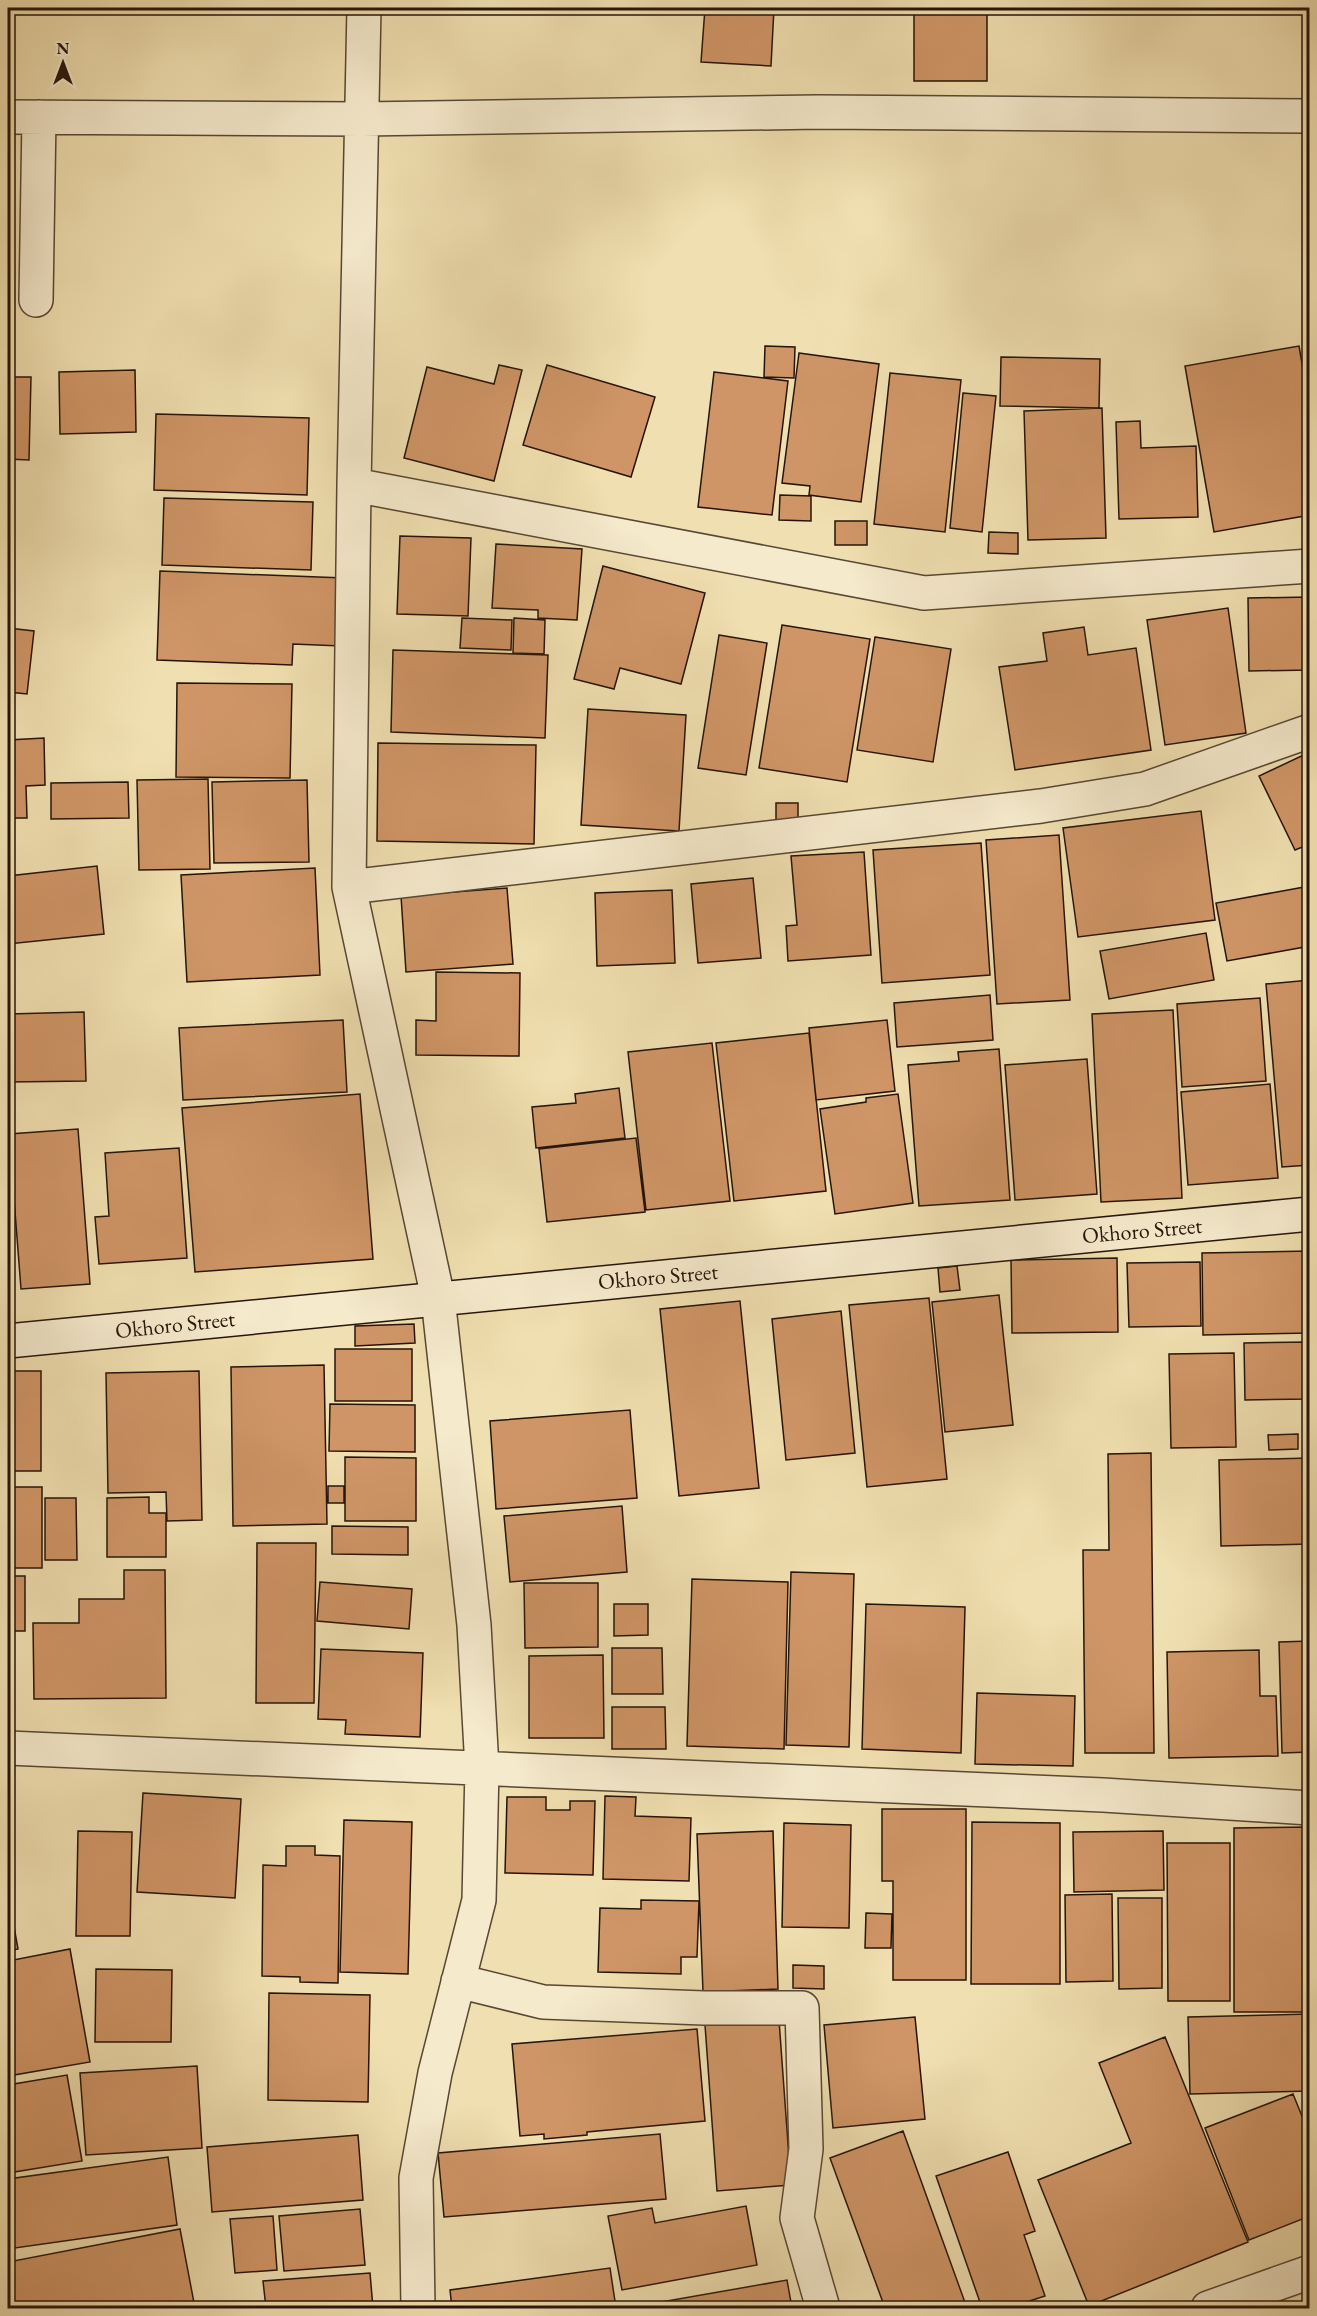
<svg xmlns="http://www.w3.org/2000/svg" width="1317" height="2316" font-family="'EB Garamond',serif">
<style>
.building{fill:#cf9566;stroke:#261409;stroke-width:1.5}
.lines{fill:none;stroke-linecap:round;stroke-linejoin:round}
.street-casing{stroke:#584733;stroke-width:36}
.secondary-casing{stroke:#261409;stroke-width:36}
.street{stroke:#f5eacc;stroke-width:33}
.secondary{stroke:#f5eacc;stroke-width:33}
.labels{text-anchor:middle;stroke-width:5;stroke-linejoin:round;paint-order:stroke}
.street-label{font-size:22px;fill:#261409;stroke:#f5eacc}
</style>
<rect width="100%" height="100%" fill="#f0dfb0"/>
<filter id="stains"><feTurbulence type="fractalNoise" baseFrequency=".00333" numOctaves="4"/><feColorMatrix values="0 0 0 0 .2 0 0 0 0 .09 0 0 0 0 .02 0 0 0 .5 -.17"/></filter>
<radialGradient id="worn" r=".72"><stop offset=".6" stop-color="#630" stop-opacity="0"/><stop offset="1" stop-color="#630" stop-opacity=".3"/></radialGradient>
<!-- building -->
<path class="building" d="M705,8H774L771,66L701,62Z
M914,14H987V81H914Z
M765,346L795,347L794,378L764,377Z
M1299,346L1310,409V515L1214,532L1185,366Z
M799,353L879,364L861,502L809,495L810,486L782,483Z
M1001,357L1100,359L1099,408L1000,406Z
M1310,357V383L1303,359Z
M499,365L522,370L494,481L404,458L427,367L494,384Z
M547,365L655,397L631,477L523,445Z
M135,370L136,432L60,434L59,372Z
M714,372L788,381L772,515L698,507Z
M890,373L961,380L945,532L874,524Z
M8,377H31L29,460L8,459Z
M963,393L996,396L982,532L950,528Z
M1102,408L1106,538L1028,540L1024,411Z
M156,414L309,418L307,495L154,490Z
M1140,421L1141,448L1196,446L1198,517L1119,519L1116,422Z
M780,495L811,496V521L779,520Z
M164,498L313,502L311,570L162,565Z
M835,521H867V545H835Z
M989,532L1018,533V554L988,553Z
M400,536L471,538L468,616L397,614Z
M496,544L582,549L577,620L538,618V610L492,608Z
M603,566L705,593L681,684L620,668L614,689L574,679Z
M160,571L344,578L341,646L293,644L292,665L157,660Z
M1310,597V670L1249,671L1248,598Z
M1228,608L1246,733L1165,745L1147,620Z
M462,618L512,620L511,650L460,648Z
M514,618L545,620L544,654L513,653Z
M782,625L870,639L847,782L759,768Z
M1084,627L1088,655L1136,648L1151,750L1015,770L999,667L1047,661L1043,633Z
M8,628L34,631L27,694L8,692Z
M719,635L767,643L746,775L698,768Z
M875,637L951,649L933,762L857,750Z
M393,650L548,655L545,738L391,732Z
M177,683L292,684L290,778L176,777Z
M588,709L686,715L679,831L581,825Z
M44,738L45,785L26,786L27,818H8V740Z
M378,743L536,745L534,844L377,841Z
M1310,752V844L1295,850L1259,776Z
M208,779L210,869L139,870L137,780Z
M307,780L309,862L214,863L212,782Z
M128,782L129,818L51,819V783Z
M776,803H798V823H776Z
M1201,811L1215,920L1078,937L1063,828Z
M1059,835L1070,1000L997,1004L986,840Z
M981,843L990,975L882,983L873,850Z
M864,852L871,955L788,961L786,926L797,925L791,856Z
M97,866L104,934L8,944V876Z
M315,868L320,975L187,982L181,875Z
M753,878L761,958L698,963L691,884Z
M1310,886V946L1227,961L1216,903Z
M507,888L513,964L406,972L401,896Z
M672,890L675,963L597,966L595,893Z
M1206,933L1214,980L1109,999L1100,951Z
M436,972L520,973L519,1056L416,1055V1020L436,1021Z
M1310,980V1165L1282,1167L1266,984Z
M990,995L993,1040L897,1047L894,1003Z
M1260,998L1266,1081L1182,1087L1177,1004Z
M1173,1010L1182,1198L1101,1202L1092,1014Z
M84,1012L86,1081L8,1082V1014Z
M343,1020L347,1092L183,1100L179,1028Z
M887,1020L895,1091L816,1100L809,1028Z
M809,1033L826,1191L734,1201L716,1043Z
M712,1043L730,1201L646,1210L628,1052Z
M999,1049L1010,1200L919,1206L908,1065L959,1061L958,1052Z
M1087,1059L1097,1194L1015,1200L1005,1065Z
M1270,1084L1278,1178L1188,1185L1181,1092Z
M619,1088L625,1138L536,1148L532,1107L576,1103L575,1094Z
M360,1094L373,1259L195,1272L182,1108Z
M898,1094L913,1203L835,1214L820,1109L866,1102V1098Z
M78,1129L90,1284L21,1289L9,1134Z
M636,1138L645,1212L547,1222L539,1149Z
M179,1148L187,1258L99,1264L95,1217L109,1216L105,1153Z
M8,1237L11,1286H8Z
M1310,1251V1333L1203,1335L1202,1253Z
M1117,1258L1118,1332L1012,1333L1011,1260Z
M1200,1262L1201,1326L1129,1327L1127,1263Z
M957,1266L960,1290L940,1292L938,1268Z
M999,1295L1013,1425L945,1432L932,1302Z
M929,1298L947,1479L867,1487L849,1305Z
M740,1301L759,1488L679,1496L660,1309Z
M841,1311L855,1453L786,1460L772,1319Z
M414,1324L415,1343L355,1346V1326Z
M1310,1342V1399L1245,1400L1244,1343Z
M335,1349H412V1401H335Z
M1234,1353L1236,1447L1171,1448L1169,1354Z
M324,1365L327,1524L233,1526L231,1367Z
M8,1371H41V1471H8Z
M199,1371L202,1520L167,1521L166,1492L108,1493L106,1373Z
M330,1404L415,1405V1452L329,1451Z
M630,1410L637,1498L496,1509L490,1421Z
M1298,1434V1449L1269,1450L1268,1435Z
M1151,1453L1154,1753H1085L1083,1550H1109L1108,1454Z
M345,1457L416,1458V1521H345Z
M1310,1458V1544L1221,1546L1219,1460Z
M328,1486H344V1503H328Z
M8,1487H42V1568H8Z
M149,1497V1513H166V1557H107V1498Z
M45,1498H76L77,1560H45Z
M622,1506L627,1572L510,1582L504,1516Z
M332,1526L408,1527V1555L332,1554Z
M257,1543H316L314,1703H256Z
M124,1570H165L166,1698L34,1699L33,1623H79V1599H124Z
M791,1572L854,1574L849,1747L786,1745Z
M8,1576H25V1631H8Z
M692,1579L788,1582L784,1749L687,1746Z
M320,1582L412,1589L409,1629L317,1621Z
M524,1583H598V1647L525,1648Z
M614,1604H648V1635L614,1636Z
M866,1604L965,1607L961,1753L862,1749Z
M1310,1641V1752L1282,1753L1279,1642Z
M612,1648H662L663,1694H612Z
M321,1649L423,1653L420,1737L345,1734L346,1720L318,1719Z
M1259,1650L1260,1696H1276L1278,1756L1169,1758L1167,1652Z
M603,1655L604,1738H529V1656Z
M977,1693L1075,1696L1073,1766L975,1764Z
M612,1707H665L666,1749H612Z
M143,1793L241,1799L235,1898L137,1892Z
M605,1796L636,1797L635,1816L691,1818L689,1881L603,1879Z
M507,1797H546V1810H570V1801H595L593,1875L505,1873Z
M882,1809H966V1980H893V1881H882Z
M344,1820L412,1822L408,1974L340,1972Z
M972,1822L1060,1823V1984H971Z
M784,1823L851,1825L849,1928L782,1927Z
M1310,1827V2012H1234V1828Z
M78,1831L132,1832L130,1936H76Z
M773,1831L778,1989L703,1992L697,1834Z
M1163,1831L1164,1890L1074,1892L1073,1832Z
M1167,1843H1230V2001H1168Z
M286,1846H315V1855L340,1856L338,1983L300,1982V1977L262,1976L263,1865L286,1866Z
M8,1893L18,1949L8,1951Z
M1112,1894L1113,1981L1066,1982L1065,1895Z
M1118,1898H1162V1988L1119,1989Z
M641,1900L699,1901L697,1957H681V1974L598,1972L600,1908L641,1909Z
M866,1913L892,1914L891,1948H865Z
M70,1949L90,2062L8,2076V1961Z
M793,1965L824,1966V1989L793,1988Z
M96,1969L172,1970L171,2042H95Z
M269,1993L370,1995L368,2102L268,2100Z
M1310,2014V2091L1190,2094L1188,2017Z
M915,2017L925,2119L833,2128L824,2025Z
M779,2020L791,2185L717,2191L705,2025Z
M697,2029L705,2121L587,2132V2135L544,2139V2134L520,2136L512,2044Z
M1165,2037L1248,2242L1089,2306L1038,2180L1131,2143L1099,2063Z
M197,2066L202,2148L86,2155L80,2073Z
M67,2075L82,2161L8,2173V2085Z
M1293,2094L1310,2136V2216L1249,2240L1205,2128Z
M903,2131L967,2308H885L830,2158Z
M660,2134L666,2199L444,2217L438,2153Z
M358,2135L363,2200L212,2212L207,2147Z
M1008,2152L1035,2231L1024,2235L1045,2296L1008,2308H982L936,2176Z
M168,2157L177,2225L8,2249V2179Z
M746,2206L757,2265L622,2290L608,2216L652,2208L655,2223Z
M360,2209L365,2265L284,2271L279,2216Z
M273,2216L277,2270L235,2273L230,2219Z
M180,2229L195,2308H8V2262Z
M610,2268L616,2308H452L450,2290Z
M370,2273L373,2308H266L263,2281Z
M787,2280L792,2308H627Z"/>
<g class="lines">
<!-- street casing -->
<g class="street-casing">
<path id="street" d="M364,8L354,485L349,887L438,1298L474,1625L482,1768L479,1900L435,2073L416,2178L418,2308
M8,117L363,119L819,112L1310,116
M36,300L39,117
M354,485L924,593L1310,566
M349,887L1041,806L1145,789L1310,731
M8,1748L1103,1795L1310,1808
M458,1981L543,2002L704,2008H802L806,2149L797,2218L823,2308
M1208,2308L1310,2272"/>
</g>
<!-- secondary casing -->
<g class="secondary-casing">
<path id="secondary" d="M8,1341L1310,1214"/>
</g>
<!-- street -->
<use href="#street" class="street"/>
<!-- secondary -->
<use href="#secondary" class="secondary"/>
</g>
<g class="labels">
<!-- street labels -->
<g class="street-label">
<text transform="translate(1142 1230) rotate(-5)" y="8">Okhoro Street</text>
<text transform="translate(658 1276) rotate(-5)" y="8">Okhoro Street</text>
<text transform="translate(175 1324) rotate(-6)" y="8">Okhoro Street</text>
</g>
</g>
<!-- margin -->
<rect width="1317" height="2316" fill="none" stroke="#f0dfb0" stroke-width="30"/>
<rect x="9" y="9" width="1299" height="2298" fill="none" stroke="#261409" stroke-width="3"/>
<rect x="15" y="15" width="1287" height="2286" fill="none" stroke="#261409" stroke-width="1.5"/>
<!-- north arrow -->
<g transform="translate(63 63)" stroke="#f5eacc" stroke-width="4.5" paint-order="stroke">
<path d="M0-4.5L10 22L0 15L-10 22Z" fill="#261409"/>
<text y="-9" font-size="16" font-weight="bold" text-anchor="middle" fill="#261409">N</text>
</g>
<rect width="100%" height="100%" filter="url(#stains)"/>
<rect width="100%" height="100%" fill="url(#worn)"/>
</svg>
